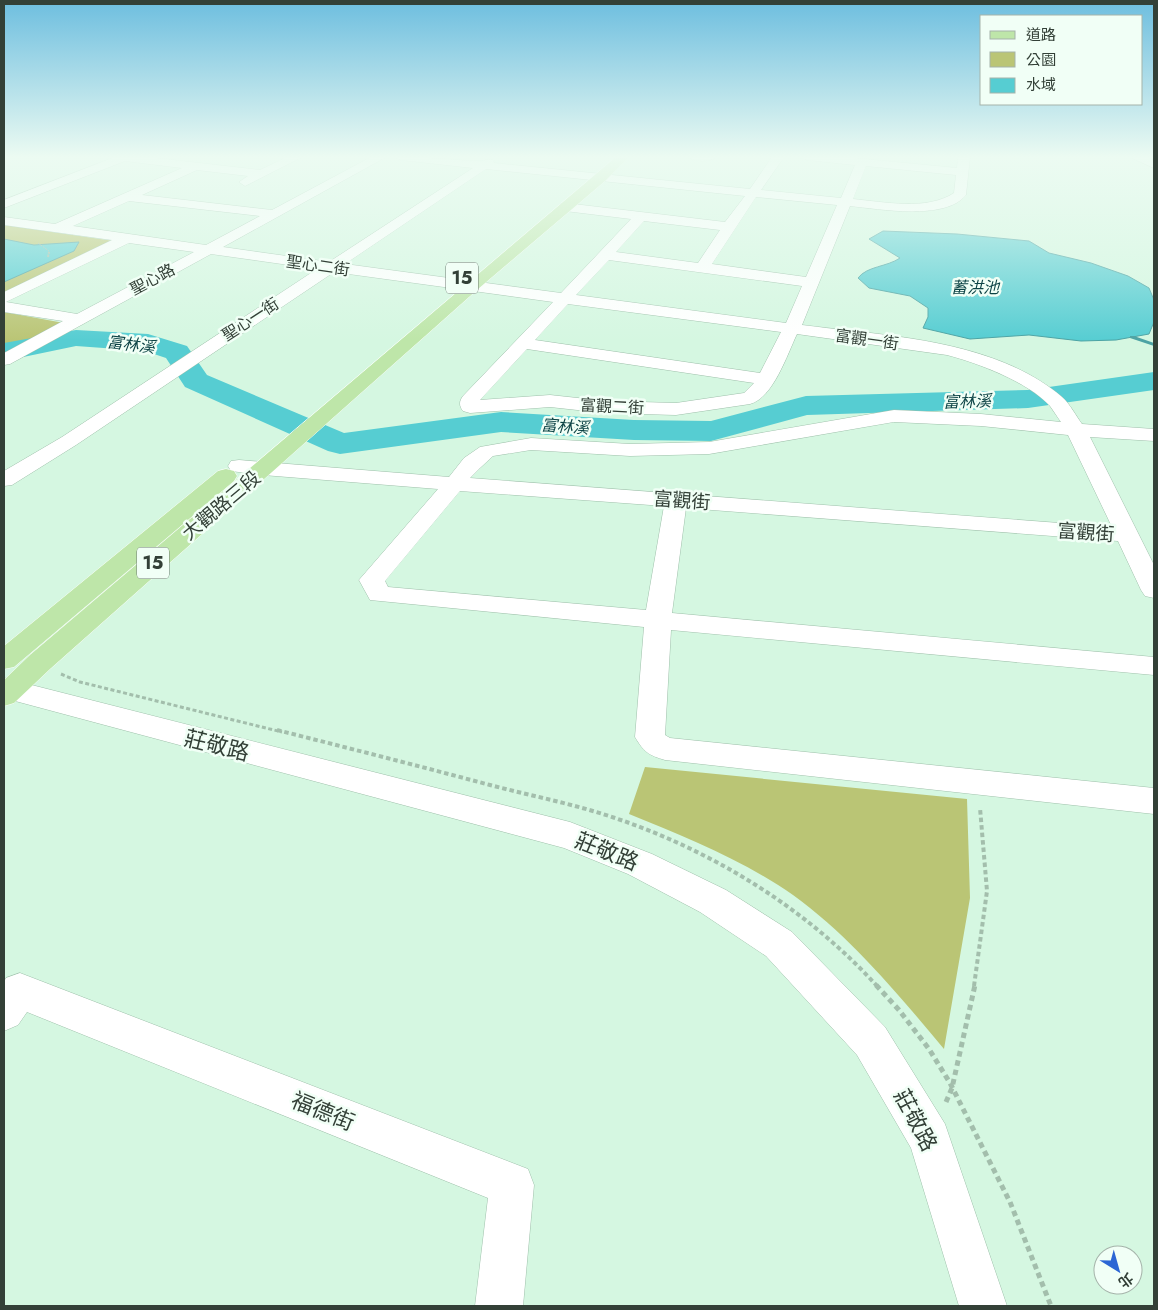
<svg xmlns="http://www.w3.org/2000/svg" width="1158" height="1310" font-family="Jost,'Noto Sans TC',sans-serif">
<style>
.green{fill:#bac575}
.water{fill:#56cdd2;stroke:#4ca3a4}
.lines{fill:none;stroke-linecap:round;stroke-linejoin:round}
.stream{fill:#4ca3a4;fill-rule:evenodd}
.river{fill:#56cdd2;fill-rule:evenodd}
.minor-casing{stroke:#9fc0ab;stroke-width:1}
.major-casing{stroke:#fff;stroke-width:1}
.path-far4{stroke:#a3beac;stroke-width:1;stroke-dasharray:2 1;stroke-linecap:butt}
.path-far3{stroke:#a3beac;stroke-width:2;stroke-dasharray:2.5 1;stroke-linecap:butt}
.path-far2{stroke:#a3beac;stroke-width:3;stroke-dasharray:4 2.5;stroke-linecap:butt}
.path-far1{stroke:#a3beac;stroke-width:4;stroke-dasharray:4.5 3;stroke-linecap:butt}
.path{stroke:#a3beac;stroke-width:5;stroke-dasharray:5.5 4;stroke-linecap:butt}
.minor{fill:#fff;fill-rule:evenodd}
.major{fill:#bee6a9;fill-rule:evenodd}
.labels{text-anchor:middle;stroke-width:5;stroke-linejoin:round;paint-order:stroke}
.far-street-label{font-size:16px;fill:#334037;stroke:#f1fff6}
.far-water-label{font-size:16px;font-style:italic;fill:#0c4345;stroke:#f1fff6}
.shield{fill:#f1fff6;stroke:#6c7970;stroke-width:1}
.shield-label{font-size:18px;font-weight:bold;fill:#334037}
.street-label{font-size:19px;fill:#334037;stroke:#f1fff6}
.near-street-label{font-size:22px;fill:#334037;stroke:#f1fff6}
</style>
<rect width="100%" height="100%" fill="#d5f7e1"/>
<!-- green -->
<path class="green" d="M4,225L114,241L4,295Z
M4,312L64,323L4,355Z
M645,767L967,799L970,898L944,1049C898,994 851,937 793,895C743,860 685,837 629,814Z"/>
<!-- water -->
<path class="water" d="M883,231L957,234L1029,241L1049,253L1091,263L1128,276L1149,288L1154,300V322L1149,334L1116,340L1081,341L1029,335L970,339L923,328L928,317V308L910,296L869,288L858,278C867,266 887,267 900,258L869,239Z
M4,239L34,245L79,242L74,251L4,282Z"/>
<g class="lines">
<!-- stream -->
<path class="stream" d="M1144,157L1154,159V161L1144,158Z
M1130,336H1134L1154,343V346L1130,338Z"/>
<!-- river -->
<path class="river" d="M76,330L148,334L187,346L207,375L344,433L501,412L634,420L711,421L806,396L1028,390L1154,372V390L1028,408L807,415L711,441L634,440L501,432L340,454L328,451L185,387L166,358L145,351L76,346L4,361V343Z"/>
<!-- minor casing -->
<g class="minor-casing">
<path id="minor" d="M115,157H147L260,170L287,157H302L245,186L239,182L248,176L197,170L142,195L272,210L371,157H386L223,247L329,262L473,168L401,160L395,157C423,157 450,160 478,161C484,162 487,158 493,160L494,163L750,189L772,157H784L761,190L841,198L855,165L807,160L801,157H844L957,168L958,157H970L966,195C945,221 879,209 850,206L802,325C886,336 994,339 1062,397C1070,404 1076,416 1082,424L1154,429V441L1090,437L1154,565V598L1145,596L1141,590L1118,541L686,508L672,613L1154,657V675L671,630L665,735L670,738L1154,788V814L665,760C648,755 644,752 635,737L644,627L370,600L359,580L438,489L263,475L231,471L228,466L231,461L239,460L449,477L464,458L480,447L531,438L630,444L709,442L894,410L981,414L1061,422C1057,417 1054,411 1050,406C1028,382 978,363 947,355L797,334C787,355 773,398 750,404L676,415L605,413L550,407L470,413L463,411C459,406 459,401 463,396L553,302L334,272L76,445L12,485L4,486V471L62,437L317,269L211,254L10,364L4,365V353L63,321L4,312V292L112,240L4,225V217L55,224L182,168L125,161L4,208V200ZM866,166L956,175L954,193C926,211 885,202 853,199ZM486,169L745,196L725,222L565,203L560,204L559,207L565,211L631,219L561,293L345,264ZM756,197L837,205L806,277L712,264ZM129,201L260,216L206,245L73,226ZM644,221L720,230L698,263L616,252ZM129,243L194,252L77,314L6,302ZM609,260L802,286L786,323L576,295ZM568,304L781,332L760,373L535,340ZM527,349L754,383L744,393L676,403L605,401L550,395L480,400ZM894,422L981,426L1068,435L1112,527L470,478L480,468L493,456L531,450L630,456L709,454ZM460,491L664,506L646,610L388,587L385,581Z
M688,157H717C710,162 695,162 688,157Z
M1130,157H1146L1154,161V168Z
M4,678L570,822L652,854L726,890L792,932L885,1027L945,1124L1007,1306H959L911,1148L857,1055L766,956L700,912L628,874L564,848L4,698Z
M20,973L528,1169L534,1185L523,1306H475L488,1198L27,1012L18,1025L4,1031V982L6,978Z"/>
</g>
<!-- major casing -->
<g class="major-casing">
<path id="major" d="M616,157H629L605,181L478,289L50,669L14,703L4,706V680L30,655Z
M226,469L234,471L237,476L234,481L14,667L4,669V646L218,471Z"/>
</g>
<!-- path-far4 -->
<path class="path-far4" d="M38,243L49,251V254"/>
<!-- path-far3 -->
<path class="path-far3" d="M48,257L49,252"/>
<!-- path-far2 -->
<path class="path-far2" d="M61,674L80,682L282,732"/>
<!-- path-far1 -->
<path class="path-far1" d="M277,730C348,748 419,766 490,785C532,796 574,804 615,818C713,851 807,909 877,986
M974,986L987,891L980,808"/>
<!-- path -->
<path class="path" d="M876,985L899,1010L929,1049L950,1083L1010,1202L1051,1306
M946,1102L952,1088L975,985"/>
<!-- minor -->
<use href="#minor" class="minor"/>
<!-- major -->
<use href="#major" class="major"/>
</g>
<!-- sky -->
<linearGradient id="sky" x2="0" y2="1"><stop stop-color="#6dbedf"/><stop offset="0.46" stop-color="#ecfbf2"/><stop offset="1" stop-color="#ecfbf2" stop-opacity="0"/></linearGradient>
<rect width="1158" height="341" fill="url(#sky)"/>
<g class="labels">
<!-- far-street labels -->
<g class="far-street-label">
<text transform="translate(318 265) rotate(8)" y="6">聖心二街</text>
<text transform="translate(152 279) rotate(-28)" y="6">聖心路</text>
<text transform="translate(250 319) rotate(-33)" y="6">聖心一街</text>
<text transform="translate(867 339) rotate(8)" y="6">富觀一街</text>
<text transform="translate(612 406) rotate(3)" y="6">富觀二街</text>
</g>
<!-- far-water labels -->
<g class="far-water-label">
<text x="975" y="293">蓄洪池</text>
<text transform="translate(131 344) rotate(7)" y="6">富林溪</text>
<text transform="translate(967 401) rotate(-2)" y="6">富林溪</text>
<text transform="translate(565 426) rotate(4)" y="6">富林溪</text>
</g>
<!-- shield labels -->
<g class="shield">
<rect x="446" y="262.5" width="32" height="31" rx="4"/>
<rect x="137" y="547.5" width="32" height="31" rx="4"/>
</g>
<g class="shield-label">
<text x="462" y="284">15</text>
<text x="153" y="569">15</text>
</g>
<!-- street labels -->
<g class="street-label">
<text transform="translate(682 500) rotate(4)" y="7">富觀街</text>
<text transform="translate(221 505) rotate(-40)" y="7">大觀路三段</text>
<text transform="translate(1086 532) rotate(4)" y="7">富觀街</text>
</g>
<!-- near-street labels -->
<g class="near-street-label">
<text transform="translate(217 745) rotate(14)" y="8">莊敬路</text>
<text transform="translate(607 851) rotate(22)" y="8">莊敬路</text>
<text transform="translate(323 1111) rotate(22)" y="8">福德街</text>
<text transform="translate(916 1120) rotate(62)" y="8">莊敬路</text>
</g>
</g>
<!-- border -->
<rect width="1158" height="1310" fill="none" stroke="#334037" stroke-width="10"/>
<!-- legend -->
<rect x="980" y="15" width="162" height="90" fill="#f1fff6" stroke="#a5b3aa"/>
<rect x="990" y="31" width="25" height="8" fill="#bee6a9" stroke="#a5b3aa"/>
<text x="1026" y="40" font-size="15" fill="#334037">道路</text>
<rect x="990" y="52" width="25" height="15" fill="#bac575" stroke="#a5b3aa"/>
<text x="1026" y="65" font-size="15" fill="#334037">公園</text>
<rect x="990" y="78" width="25" height="15" fill="#56cdd2" stroke="#a5b3aa"/>
<text x="1026" y="90" font-size="15" fill="#334037">水域</text>
<!-- north arrow -->
<g transform="translate(1118 1270) rotate(143)"><circle r="24" fill="#f1fff6" stroke="#a5b3aa"/>
<path d="M0-4L9 19L0 12L-9 19Z" fill="#2b66d4"/>
<text y="-8" font-size="14" font-weight="bold" text-anchor="middle" fill="#334037">北</text>
</g>
</svg>
